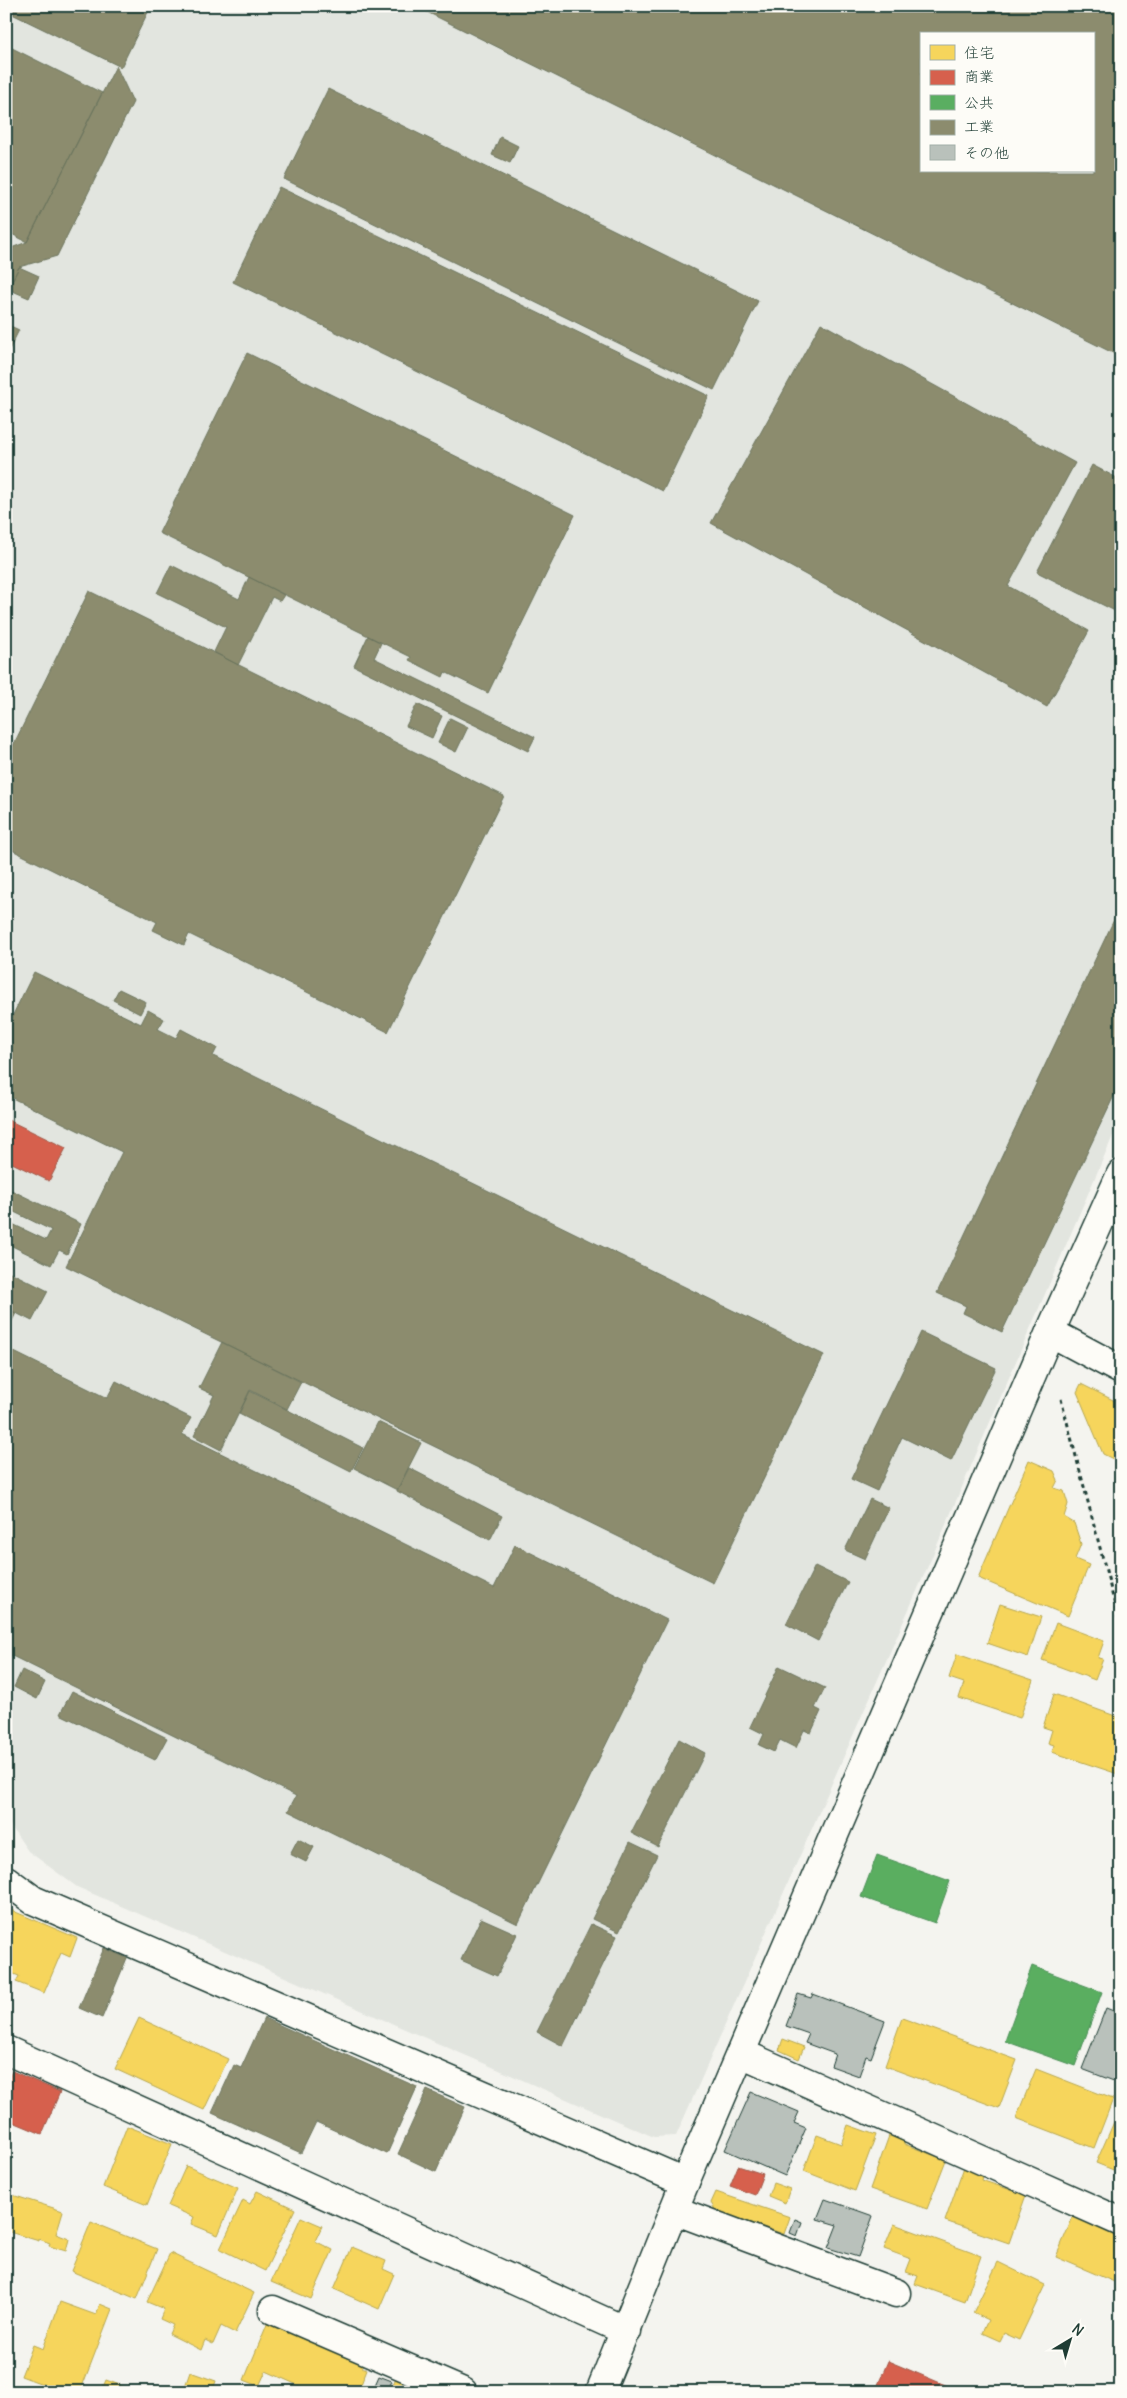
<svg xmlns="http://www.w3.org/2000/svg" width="1127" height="2398" font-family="Delius,'Klee One',sans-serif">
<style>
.built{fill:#e2e5df;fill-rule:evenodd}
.homes{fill:#f6d55c;stroke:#b6a750}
.shops{fill:#d6604d;stroke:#9f5646}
.public{fill:#5aae61;stroke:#488c54}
.industry{fill:#8c8c6e;stroke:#6b745d;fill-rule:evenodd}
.building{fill:#b9c1bb;stroke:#1f3d34}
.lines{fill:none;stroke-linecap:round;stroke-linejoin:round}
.minor-casing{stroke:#1f3d34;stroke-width:31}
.tertiary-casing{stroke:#1f3d34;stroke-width:31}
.path{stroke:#1f3d34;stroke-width:3;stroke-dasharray:4 4;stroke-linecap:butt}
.minor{stroke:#fdfcf7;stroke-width:28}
.tertiary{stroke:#fdfcf7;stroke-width:28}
</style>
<rect width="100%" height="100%" fill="#f4f4ef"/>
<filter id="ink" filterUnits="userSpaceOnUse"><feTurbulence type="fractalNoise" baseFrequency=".02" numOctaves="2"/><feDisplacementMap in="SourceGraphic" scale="10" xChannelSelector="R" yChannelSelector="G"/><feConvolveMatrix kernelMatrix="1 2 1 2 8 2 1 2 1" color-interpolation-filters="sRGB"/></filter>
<g filter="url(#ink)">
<!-- built -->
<path class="built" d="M6,6H1121V1117L932,1557L676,2136L654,2137L77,1887L28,1851L6,1819ZM921,34H1093V171H921Z"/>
<!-- homes -->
<path class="homes" d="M1081,1384L1121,1404V1463L1103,1454L1077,1392Z
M1029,1460L1054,1471L1058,1480L1054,1488L1064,1491L1068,1504L1064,1517L1074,1523L1081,1544L1075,1559L1089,1565L1068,1616L978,1578Z
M1000,1604L1041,1617L1028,1657L987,1643Z
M1056,1623L1104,1641L1098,1658L1103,1659L1095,1680L1042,1660Z
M957,1654L1033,1680L1020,1718L959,1698L964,1683L949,1678Z
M1054,1694L1121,1718V1775L1052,1752L1054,1745L1048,1743L1052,1730L1043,1727Z
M6,1908L77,1938L70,1957L61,1953L44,1993L16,1982L19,1976L6,1971Z
M139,2018L228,2059L204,2110L115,2069Z
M902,2018L1017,2060L999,2108L885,2066Z
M783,2039L804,2047L799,2059L779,2050Z
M1036,2069L1113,2099L1094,2148L1016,2118Z
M1121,2106V2173L1096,2163Z
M848,2125L876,2135L855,2191L804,2171L817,2135L841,2144Z
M127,2126L172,2144L147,2205L103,2187Z
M890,2133L905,2139L904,2144L946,2160L927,2209L870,2189Z
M186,2166L238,2188L218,2235L191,2224L194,2217L168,2206Z
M964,2167L983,2173L981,2180L1026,2195L1009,2243L945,2221Z
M773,2183L790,2189L785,2203L768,2196Z
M257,2191L295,2209L265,2271L220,2249L243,2200L250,2204Z
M716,2192L790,2217L784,2234L716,2211L711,2203Z
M6,2193L63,2211L56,2234L69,2239L66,2251L49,2246L50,2243L39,2239V2241L6,2231Z
M1075,2212L1121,2235L1117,2247L1121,2248L1119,2284L1056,2257Z
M301,2217L322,2226L315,2241L333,2250L311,2299L271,2282Z
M91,2222L157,2249L137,2299L71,2271Z
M894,2224L981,2256L965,2302L915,2284L918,2276L906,2272L911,2259L884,2249Z
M352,2247L386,2261L383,2269L394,2274L379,2309L334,2289Z
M170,2253L254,2293L235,2333L221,2326L213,2344L205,2340L201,2350L169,2334L173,2325L160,2319L164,2309L147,2302Z
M998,2262L1045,2285L1019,2340L1004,2333L1000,2341L982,2333L988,2320L973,2313Z
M60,2302L96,2315L100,2304L112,2309L80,2392H64L21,2376L33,2345L43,2349Z
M268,2322L363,2363L362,2367L367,2369L358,2392H300L302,2387L266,2371L259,2386L244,2380Z
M190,2372L216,2381L212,2392H183Z
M397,2375L437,2392H390Z
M106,2380L136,2391V2392H101Z"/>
<!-- shops -->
<path class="shops" d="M6,1119L66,1148L49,1181L6,1160Z
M12,2071L60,2092L42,2134L6,2119V2076L9,2077Z
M738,2166L763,2174L755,2195L730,2186Z
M888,2361L962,2392H875Z"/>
<!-- public -->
<path class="public" d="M877,1855L950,1881L935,1923L861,1897Z
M1032,1966L1102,1992L1075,2066L1005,2041Z"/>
<!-- industry -->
<path class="industry" d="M6,6H151L121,67L6,11Z
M415,6H1121V357ZM921,34H1093V171H921Z
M6,45L102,93L27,242L6,231Z
M116,66L133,102L57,256L19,267L6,293V250L27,242Z
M328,89L758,301L714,390L284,179Z
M500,137L518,146L510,163L492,155Z
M279,187L709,396L663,491L233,282Z
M19,267L39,276L29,298L8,289Z
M821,323L1075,463L1008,586L1089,631L1047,707L711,523Z
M6,324L19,330L6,356Z
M247,353L575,515L488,693L445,672L443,677L409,660L411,657L159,533Z
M1092,465L1121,480V614L1037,572Z
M171,565L239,599L249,577L284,595L280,601L272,597L238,665L214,652L226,627L157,593Z
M89,591L504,796L388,1032L189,934L184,945L153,930L157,922L6,847V760Z
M368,636L381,643L374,658L535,737L528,751L354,666Z
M417,704L442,716L432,738L406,726Z
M450,718L468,727L456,752L438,743Z
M1121,905V1081L1002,1332L963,1313L966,1306L937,1293Z
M34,972L141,1024L148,1010L164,1019L158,1029L176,1038L181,1029L217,1048L213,1056L824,1355L713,1583L66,1266L122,1152L6,1095V1029Z
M119,989L146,1002L140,1014L113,1000Z
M7,1188L81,1224L67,1254L59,1250L51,1265L6,1243V1221L46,1240L51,1230L6,1208Z
M6,1270L48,1291L32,1321L6,1308Z
M6,1308L16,1313L6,1333Z
M921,1332L996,1368L951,1461L902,1437L877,1491L851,1479Z
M222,1342L301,1382L287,1409L250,1390L221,1450L194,1436L214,1395L199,1388Z
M6,1348L107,1398L116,1381L191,1418L182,1434L494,1588L515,1545L667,1620L518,1924L288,1811L296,1796L6,1653Z
M250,1391L363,1448L351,1471L239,1414Z
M378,1422L421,1443L397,1490L354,1468Z
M409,1468L502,1516L490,1540L397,1491Z
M870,1499L889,1508L865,1559L845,1550Z
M815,1566L848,1582L818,1641L786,1624Z
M779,1666L825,1688L815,1708L821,1711L811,1733L804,1730L796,1748L780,1740L774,1752L759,1745L764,1734L750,1727Z
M22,1670L45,1682L37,1699L14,1687Z
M72,1691L167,1738L155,1760L60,1714Z
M679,1739L705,1753L658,1847L631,1833Z
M298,1839L314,1847L306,1862L290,1854Z
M630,1842L657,1855L619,1932L592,1919Z
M481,1918L517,1934L497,1976L461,1960Z
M591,1924L617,1936L563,2046L537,2032Z
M104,1948L127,1958L102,2018L79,2008Z
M264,2018L417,2087L387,2154L316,2122L301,2153L212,2113L234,2065L241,2068Z
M427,2090L465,2107L436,2172L398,2154Z"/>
<!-- building -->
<path class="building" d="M798,1994L811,1998L813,1994L885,2021L871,2058L866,2056L859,2076L831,2066L835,2054L805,2043L809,2034L786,2026Z
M1106,2008L1121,2014L1119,2083L1082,2069Z
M751,2092L799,2112L794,2123L806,2128L785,2176L725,2150Z
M825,2199L873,2216L858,2257L828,2248L837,2225L817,2219Z
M795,2219L802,2222L797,2236L790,2233Z
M379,2376L392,2381L387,2392H372Z"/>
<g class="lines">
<!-- minor casing -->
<g class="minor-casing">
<path id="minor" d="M1050,1332L1121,1370
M6,1880L33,1900L685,2182
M6,2050L626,2331
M741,2053L1121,2222
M674,2210L896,2293
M273,2310L463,2392"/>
</g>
<!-- tertiary casing -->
<g class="tertiary-casing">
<path id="tertiary" d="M600,2392L685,2182L1050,1332L1121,1174"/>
</g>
<!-- path -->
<path class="path" d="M1061,1399L1121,1628"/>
<!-- minor -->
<use href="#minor" class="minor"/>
<!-- tertiary -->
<use href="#tertiary" class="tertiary"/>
</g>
</g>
<!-- margin -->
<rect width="1127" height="2398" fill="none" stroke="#fdfcf7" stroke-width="25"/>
<rect x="12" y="12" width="1102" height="2373" fill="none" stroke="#1f3d34" stroke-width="2" filter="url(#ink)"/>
<!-- legend -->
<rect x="920" y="32" width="175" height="140" fill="#fdfcf7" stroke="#a4b0a9"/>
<rect x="930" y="45" width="25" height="15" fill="#f6d55c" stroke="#a4b0a9"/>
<text x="964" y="58" font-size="15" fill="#1f3d34">住宅</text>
<rect x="930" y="70" width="25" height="15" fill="#d6604d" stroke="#a4b0a9"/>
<text x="964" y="82" font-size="15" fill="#1f3d34">商業</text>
<rect x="930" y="95" width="25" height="15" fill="#5aae61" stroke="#a4b0a9"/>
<text x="964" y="108" font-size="15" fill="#1f3d34">公共</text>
<rect x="930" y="120" width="25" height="15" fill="#8c8c6e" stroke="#a4b0a9"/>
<text x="964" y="132" font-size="15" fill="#1f3d34">工業</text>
<rect x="930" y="145" width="25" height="15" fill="#b9c1bb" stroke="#a4b0a9"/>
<text x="964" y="158" font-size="15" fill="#1f3d34">その他</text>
<!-- north arrow -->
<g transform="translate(1070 2340) rotate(38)" stroke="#fdfcf7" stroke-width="4" paint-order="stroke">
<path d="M0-4L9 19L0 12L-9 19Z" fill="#1f3d34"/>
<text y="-8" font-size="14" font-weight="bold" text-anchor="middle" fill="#1f3d34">N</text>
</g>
</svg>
